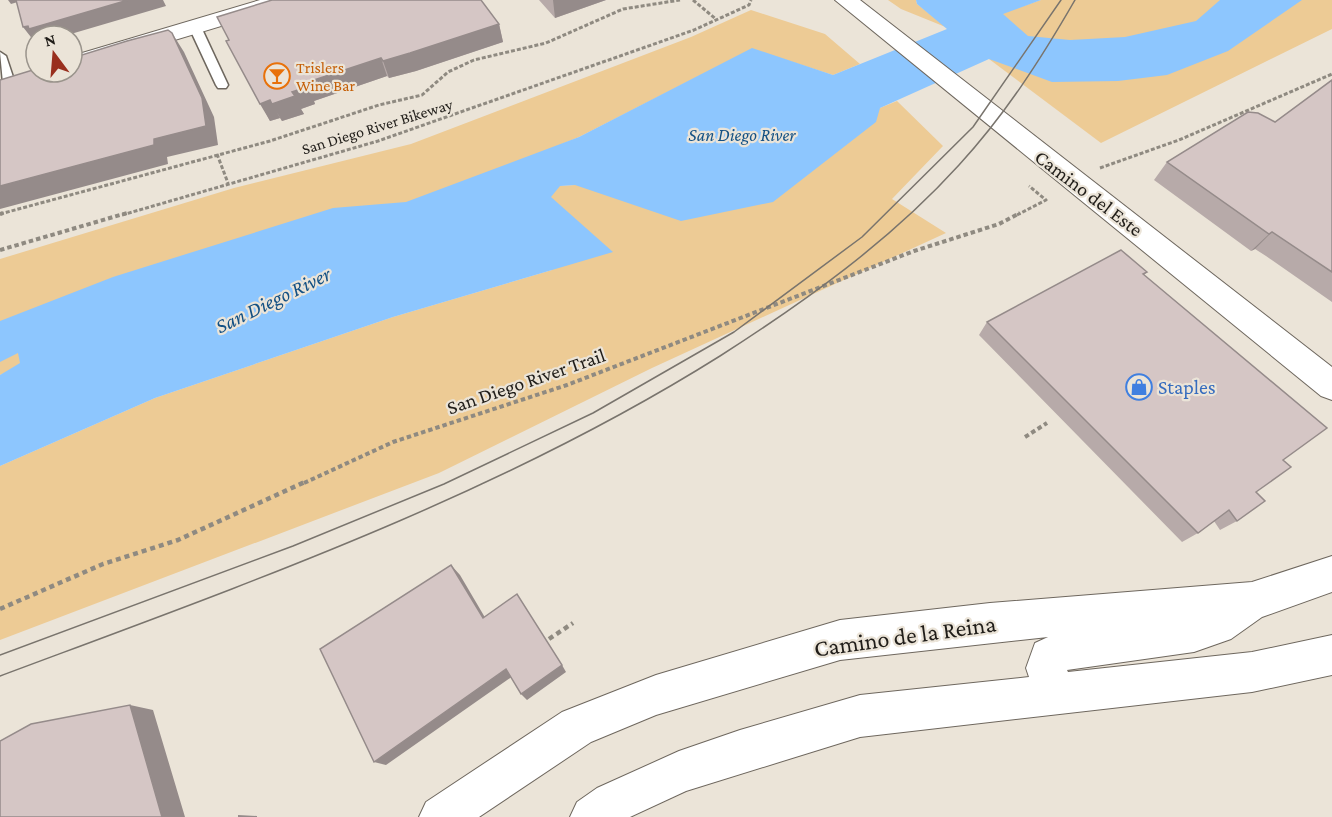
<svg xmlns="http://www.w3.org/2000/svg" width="1332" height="817" font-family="'Crimson Pro',serif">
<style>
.green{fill:#edcb95}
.water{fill:#8dc6fe}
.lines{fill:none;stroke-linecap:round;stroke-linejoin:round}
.service-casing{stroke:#6e675e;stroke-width:3}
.minor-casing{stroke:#6e675e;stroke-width:2}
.secondary-casing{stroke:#6e675e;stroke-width:2}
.path-far2{stroke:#8f8a81;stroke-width:3;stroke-dasharray:4 2;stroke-linecap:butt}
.path-far1{stroke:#8f8a81;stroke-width:4;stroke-dasharray:4.5 3;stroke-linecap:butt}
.path{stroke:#8f8a81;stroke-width:4.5;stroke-dasharray:5 4;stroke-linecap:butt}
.service{fill:#fff;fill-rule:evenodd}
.minor{fill:#fff;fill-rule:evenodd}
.secondary{fill:#fff;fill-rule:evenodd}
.tram{stroke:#79746d;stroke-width:1.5}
.wall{fill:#b7aaa9}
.shaded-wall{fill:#958b8a}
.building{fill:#d5c6c5;stroke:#958b8a;stroke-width:1.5}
.labels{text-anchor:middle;stroke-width:4.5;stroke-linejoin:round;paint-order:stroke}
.far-food-label{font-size:16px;fill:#c56008;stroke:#ebe4d8;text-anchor:start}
.far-street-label{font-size:16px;fill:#201d19;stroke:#ebe4d8}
.far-water-label{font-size:18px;font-style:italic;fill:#145184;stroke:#ebe4d8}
.street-label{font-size:20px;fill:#201d19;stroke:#ebe4d8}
.shop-label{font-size:20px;fill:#366cbe;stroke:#ebe4d8;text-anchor:start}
.water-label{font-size:21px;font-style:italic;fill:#145184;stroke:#ebe4d8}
.near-street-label{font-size:24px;fill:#201d19;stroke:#ebe4d8}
</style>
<rect width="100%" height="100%" fill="#ebe4d8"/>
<!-- green -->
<path class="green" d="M888,0H916L917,4L948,28L901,9Z
M1041,0H1332V29L1101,143L989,59L1003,13Z
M751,10L825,34L860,64L833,75L752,49L579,137L0,375V259L234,188L411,144L691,37Z
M897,101L943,146L892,199L946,233L652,368L439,473L0,640V466L155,398L393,317L552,270L551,196L559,186L575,185L880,108Z"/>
<!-- water -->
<path class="water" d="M916,0H1041L1003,14L1028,36L1070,40L1125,37L1196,21L1220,0H1302L1228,51L1167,75L1118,81L1052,82L989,59L880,108L876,122L773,202L681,221L575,185L560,186L551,197L613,252L393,317L155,398L0,466V375L20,363L18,353L0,362V321L113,277L333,208L406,202L579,137L752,48L833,75L947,29L917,4Z"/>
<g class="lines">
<!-- service casing -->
<g class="service-casing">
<path id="service" d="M195,24L201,27L228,85L226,88H218L216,85L189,27Z
M0,52L6,56L15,83L13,86H5L3,83Z"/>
</g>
<!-- minor casing -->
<g class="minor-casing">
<path id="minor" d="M260,0H294L291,5L72,71V56Z"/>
</g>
<!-- secondary casing -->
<g class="secondary-casing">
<path id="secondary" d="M835,0H860L1332,367V400L1321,396Z
M1332,556V592L1262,617L1231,639L1194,652L1067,670L1068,672L1252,652L1332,635V675L1252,692L860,737L686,791L630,817H570L577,802L597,788L679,751L740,730L860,695L1029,677L1026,668L1035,643L1048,637L840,660L656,715L591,742L479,817H419L426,802L562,712L656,675L840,620L990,603L1252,582Z"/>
</g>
<!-- path-far2 -->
<path class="path-far2" d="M693,0L717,20
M217,154L228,183
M1100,168L1179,140L1332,74
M0,214L270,141L379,105L422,95L448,72L474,60L546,43L623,9L680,0
M122,215L378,141L694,30L749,5L751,0
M1017,215L1046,200L1029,186"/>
<!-- path-far1 -->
<path class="path-far1" d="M0,214L3,213
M0,250L127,213
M1025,437L1047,423
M304,483L393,442L567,385L914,251L999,224L1020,213"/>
<!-- path -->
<path class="path" d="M0,609L103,564L178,540L307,481
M549,639L573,623"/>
<!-- service -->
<use href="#service" class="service"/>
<!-- minor -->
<use href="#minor" class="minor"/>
<!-- secondary -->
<use href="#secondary" class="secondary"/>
<!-- tram -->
<path class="tram" d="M0,655L293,546L444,484L593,413L734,332L862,237L973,127L1061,0
M0,676C246,584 497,496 720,356C806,301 890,241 959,165C1005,115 1041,59 1075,0"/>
</g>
<!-- wall -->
<path class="wall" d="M539,0H606L555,18Z
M499,24L503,42L416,71L389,78L387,76L314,101L315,104L301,109L304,114L282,121L280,118L270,121L229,40Z
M1332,80V302L1266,256L1255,249L1251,251L1154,180L1167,162L1275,122Z
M1147,272L1144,275L1283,460L1256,492L1237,521L1220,530L1214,521L1198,533L1182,542L979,335L987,322Z"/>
<!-- shaded-wall -->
<path class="shaded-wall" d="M8,0H44L21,1L11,4Z
M128,0H163L166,6L64,36H36V41H34L23,27Z
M553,0H606L555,18Z
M499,24L503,42L416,71L389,78L383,61Z
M172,33L184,52L214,117L218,145L167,157L168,164L0,209V186L154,139Z
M381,58L387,76L314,101L315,104L301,109L304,114L282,121L272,104L305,83Z
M270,100L280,118L270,121L260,104Z
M1272,232L1255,249L1251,251L1269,234Z
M451,565L460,575L490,626L483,618Z
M562,665L566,672L527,700L521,694Z
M506,669L513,676L386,765L374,762Z
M130,705L153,710L185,817H162Z
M238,815L257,816V817H238Z"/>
<!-- building -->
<path class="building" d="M16,0H128L29,29L28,26L23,27Z
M272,0H481L499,24L410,53L383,61L381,58L305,83L307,87L292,92L295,96L272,104L270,100L260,104L226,41L229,40L217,17Z
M168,30L172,33L202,98L206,126L154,139V145L0,186V80L36,69V72H72V58L127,41Z
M1332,80V272L1272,232L1269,234L1167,162L1248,112L1258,113L1275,122Z
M1121,250L1147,272L1143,274L1327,428L1283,460L1291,467L1256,492L1265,501L1237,521L1229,510L1198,533L987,322Z
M451,565L483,618L517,594L562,665L521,694L506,669L374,762L320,649Z
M130,705L162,817H0V741L31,724Z"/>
<!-- icons -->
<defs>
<g id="bar-ring" transform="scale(1.35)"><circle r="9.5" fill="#ebe4d8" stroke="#e8710a" stroke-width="1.5"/><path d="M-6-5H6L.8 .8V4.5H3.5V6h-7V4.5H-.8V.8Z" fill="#e8710a"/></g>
<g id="shop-ring" transform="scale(1.35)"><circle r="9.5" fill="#ebe4d8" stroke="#3f7fe0" stroke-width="1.5"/><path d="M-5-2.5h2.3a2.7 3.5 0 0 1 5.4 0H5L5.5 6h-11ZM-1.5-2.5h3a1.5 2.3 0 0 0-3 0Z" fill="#3f7fe0"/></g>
</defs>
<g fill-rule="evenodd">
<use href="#bar-ring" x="277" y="76"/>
<use href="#shop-ring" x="1139" y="387"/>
</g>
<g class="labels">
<!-- far-food labels -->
<g class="far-food-label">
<text x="296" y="73">Trislers<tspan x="296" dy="18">Wine Bar</tspan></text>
</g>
<!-- far-street labels -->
<g class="far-street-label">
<text transform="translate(377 126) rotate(-17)" y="6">San Diego River Bikeway</text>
</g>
<!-- far-water labels -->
<g class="far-water-label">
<text x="742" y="141">San Diego River</text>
</g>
<!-- street labels -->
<g class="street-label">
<text transform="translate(1089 193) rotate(37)" y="7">Camino del Este</text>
<text transform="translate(526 381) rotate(-19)" y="7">San Diego River Trail</text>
</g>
<!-- shop labels -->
<g class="shop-label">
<text x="1158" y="394">Staples</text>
</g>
<!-- water labels -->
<g class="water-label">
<text transform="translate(273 300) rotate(-26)" y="7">San Diego River</text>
</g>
<!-- near-street labels -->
<g class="near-street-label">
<text transform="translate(905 636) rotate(-8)" y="8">Camino de la Reina</text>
</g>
</g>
<!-- north arrow -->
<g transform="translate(54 54) rotate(344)"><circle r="28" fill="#ebe4d8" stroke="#9a948c" stroke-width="1.5"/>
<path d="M0-4.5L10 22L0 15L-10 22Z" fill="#992f1e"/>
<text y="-9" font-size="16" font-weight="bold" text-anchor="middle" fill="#201d19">N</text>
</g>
</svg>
